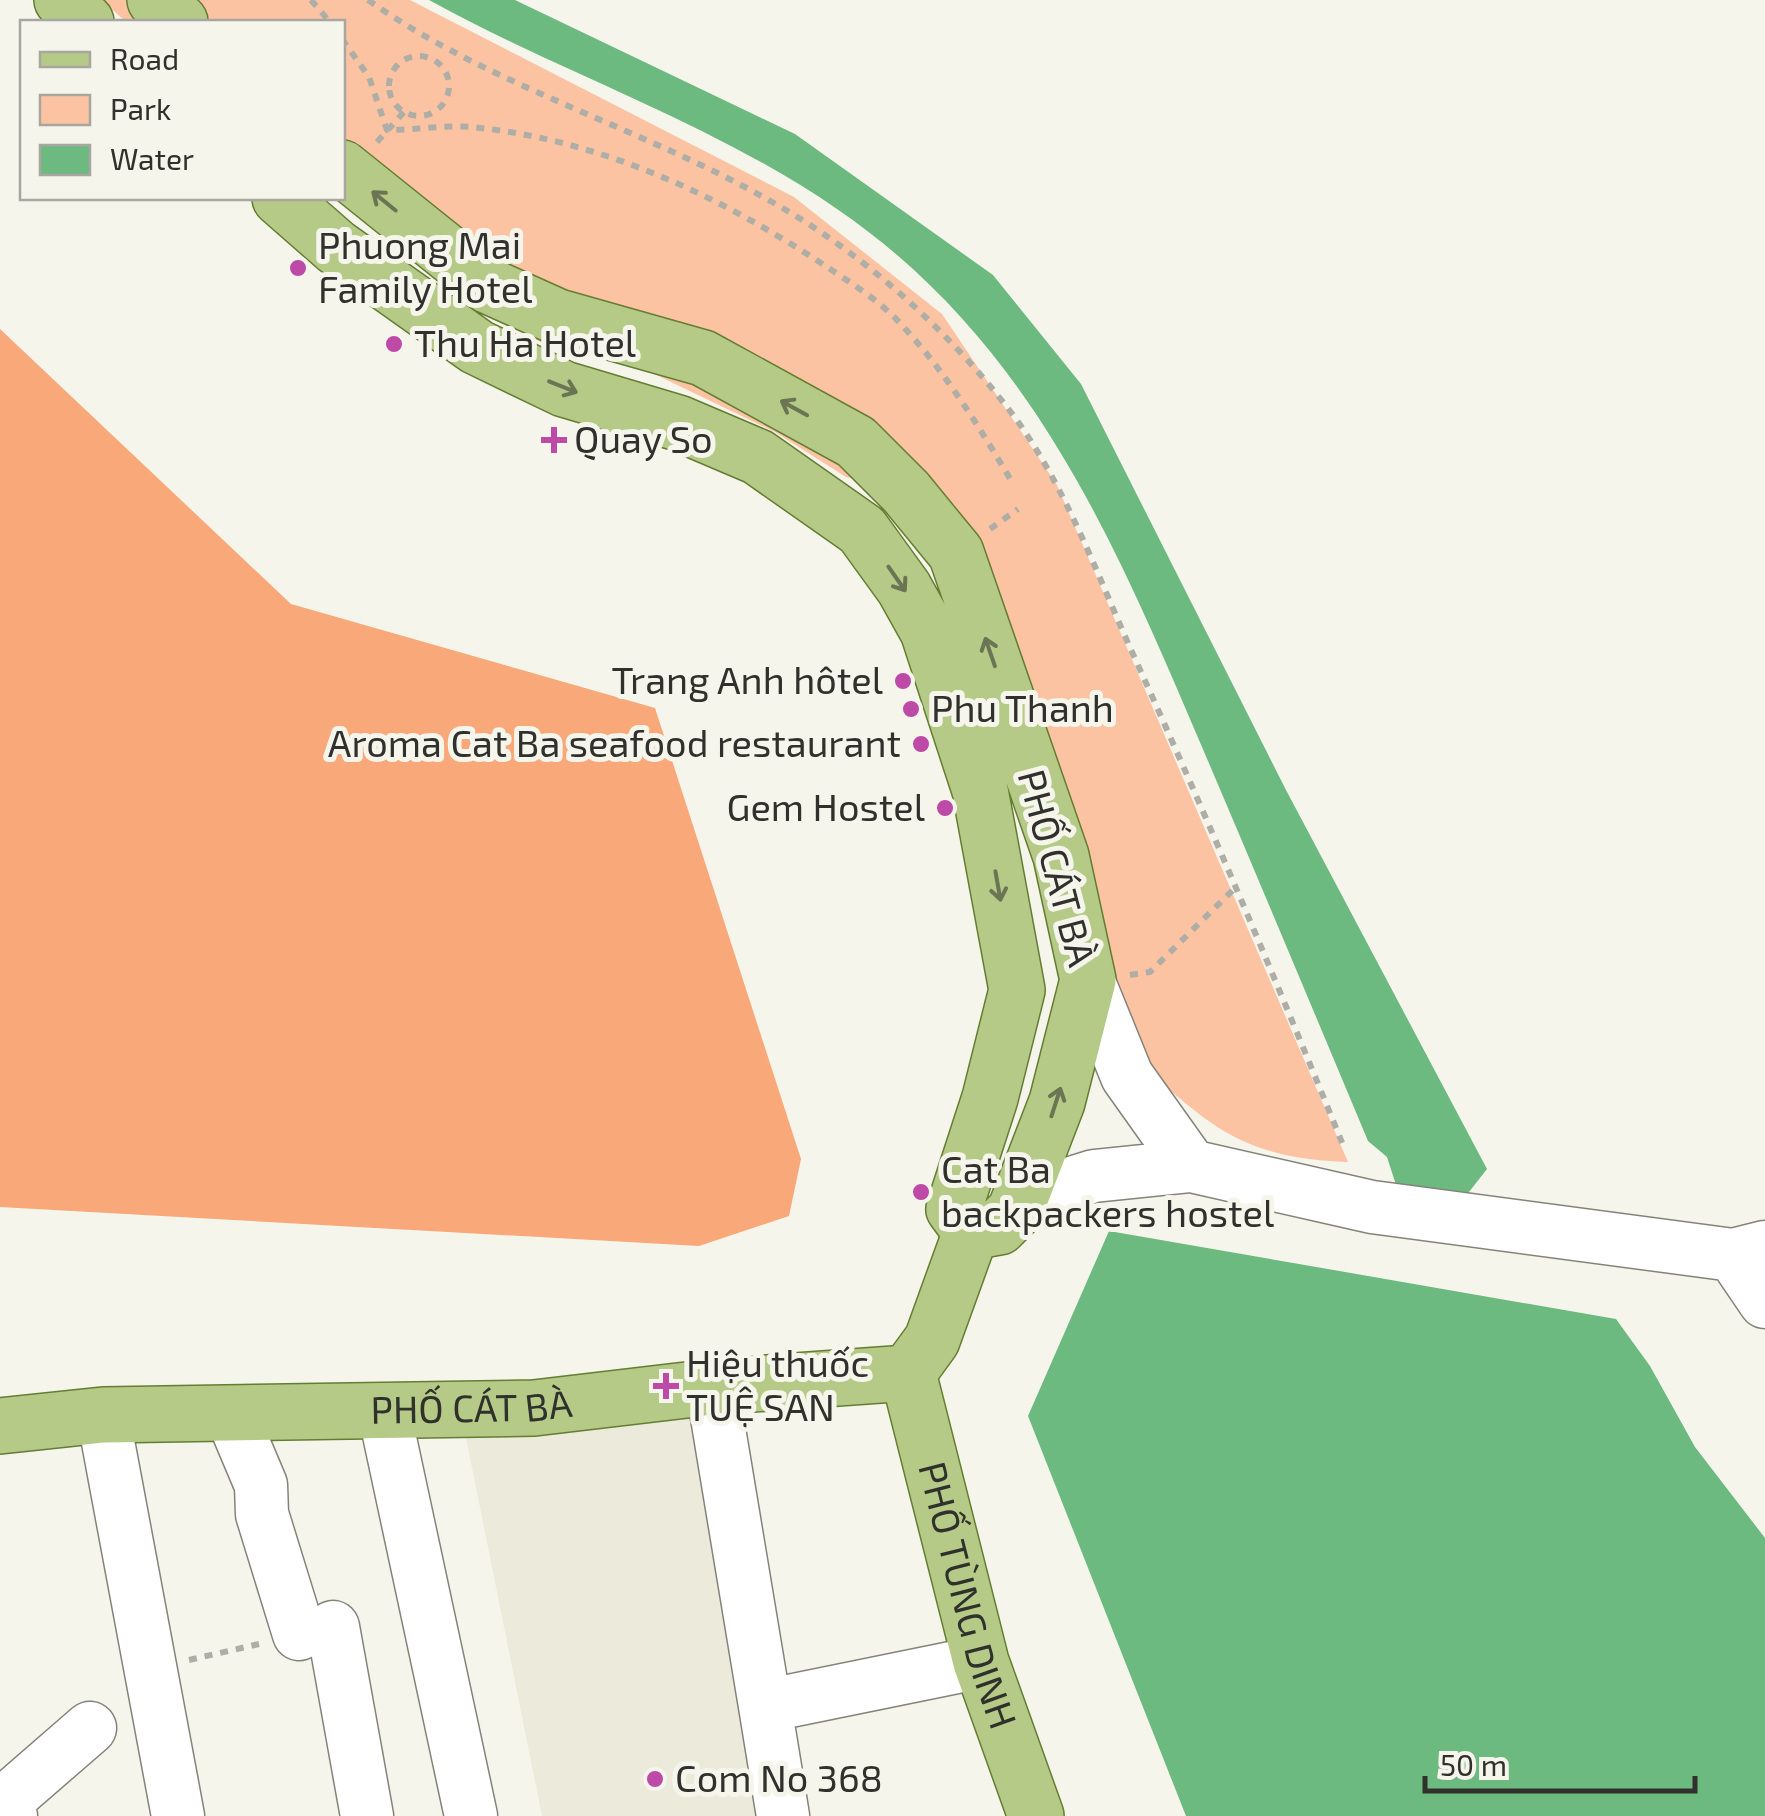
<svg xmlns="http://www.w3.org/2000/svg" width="1765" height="1816" font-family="'Exo 2',sans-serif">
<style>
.built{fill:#eceada}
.green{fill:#fcc3a3}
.forest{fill:#f9a879}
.water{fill:#6dba80}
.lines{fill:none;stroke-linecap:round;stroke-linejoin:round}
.minor-casing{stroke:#84837b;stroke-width:55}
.major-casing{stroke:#657d32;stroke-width:58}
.path{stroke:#aeada6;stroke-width:6;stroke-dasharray:8 8;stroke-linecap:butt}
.minor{stroke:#fff;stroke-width:52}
.major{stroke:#b4ca86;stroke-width:55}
.oneway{stroke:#6b7554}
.poi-dot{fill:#bc4aa6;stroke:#f6f5ec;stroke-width:4}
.labels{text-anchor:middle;stroke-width:10;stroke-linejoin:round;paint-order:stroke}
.poi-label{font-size:38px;fill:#30302c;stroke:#f6f5ec;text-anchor:start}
.street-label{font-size:38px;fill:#30302c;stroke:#f6f5ec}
</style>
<rect width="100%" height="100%" fill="#f6f5ec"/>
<!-- built -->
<path class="built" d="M701,1412L769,1816H542L464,1428Z"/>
<!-- green -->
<path class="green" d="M102,0H410L794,197L942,314L1057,485L1348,1162C1252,1158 1217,1134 1148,1070L1093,1068L945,501L846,477L775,432L646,370L543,343L465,306L342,198V22H126Z"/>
<!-- forest -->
<path class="forest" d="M0,329L291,604L655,708L801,1159L789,1216L699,1246L0,1207Z"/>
<!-- water -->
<path class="water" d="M429,0H515L795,134L993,275L1081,384L1286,790L1487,1169L1465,1197L1396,1185L1387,1157L1368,1141C1314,1012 1260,883 1205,754C1116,545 1032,342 837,209C711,122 563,74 429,0Z
M1109,1231L1616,1319L1650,1366L1695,1447L1765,1538V1816H1186L1028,1416Z"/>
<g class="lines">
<!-- minor casing -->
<g class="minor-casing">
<path id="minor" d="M1088,980L1127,1076L1191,1166
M1015,1211L1052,1189L1094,1176L1191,1166L1372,1207L1733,1255L1765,1247
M1733,1255L1765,1302
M712,1387L765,1706
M384,1411L471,1816
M231,1414L261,1485L262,1514L299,1634
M103,1415L178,1816
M333,1627L367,1816
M11,1816L7,1800L90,1728
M783,1816L765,1706L981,1662"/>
</g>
<!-- major casing -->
<g class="major-casing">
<g id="major">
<path d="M62,0L86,22"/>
<path d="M155,0L180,22"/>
<path d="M280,198L336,247L477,347L564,389L678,423L758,457L862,530L904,588L928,631L980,790L1017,990L990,1098L954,1209L971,1232L999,1227L1015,1211L1057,1102L1088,980L1061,856L956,553L906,492L856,442L703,358L558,317L489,286L342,168"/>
<path id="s1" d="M908,1373L981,1662L1036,1816"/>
<path id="s2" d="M0,1426L103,1415L534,1408L712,1387L908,1373L932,1340L971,1232"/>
</g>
</g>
<!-- path -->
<path class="path" d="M311,0L330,22
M368,0C514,103 700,141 846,250C907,295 964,351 1010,411C1064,482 1096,572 1132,652C1207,817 1277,982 1345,1150
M342,39L369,77L387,130C414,130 444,125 471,127C599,139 718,195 824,265C848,281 877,299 897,320C943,368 978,425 1012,482
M389 86a30 30 0 1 1 60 0a30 30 0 1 1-60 0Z
M377,142L404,112
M990,529L1018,509
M1130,975L1150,972L1238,885
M189,1660L259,1644"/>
<!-- minor -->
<use href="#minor" class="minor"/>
<!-- major -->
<use href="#major" class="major"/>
</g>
<!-- one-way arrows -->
<defs><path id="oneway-shaft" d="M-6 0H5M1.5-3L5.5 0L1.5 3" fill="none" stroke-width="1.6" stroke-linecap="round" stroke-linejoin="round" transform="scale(2.5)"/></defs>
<g class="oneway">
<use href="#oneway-shaft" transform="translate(384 201) rotate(-141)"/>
<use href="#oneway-shaft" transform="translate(563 387) rotate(22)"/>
<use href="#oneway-shaft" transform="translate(794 408) rotate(-151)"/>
<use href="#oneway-shaft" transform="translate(897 579) rotate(55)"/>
<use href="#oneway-shaft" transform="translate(990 652) rotate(-109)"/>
<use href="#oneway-shaft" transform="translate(998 886) rotate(80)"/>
<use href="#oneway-shaft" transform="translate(1056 1102) rotate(-72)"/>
</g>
<!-- markers -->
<g class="poi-dot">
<circle cx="298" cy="268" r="10"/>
<circle cx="394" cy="344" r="10"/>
<path d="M549 425h10v10h10v10h-10v10h-10v-10h-10v-10h10z"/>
<circle cx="903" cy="681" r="10"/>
<circle cx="911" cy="709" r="10"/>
<circle cx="921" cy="744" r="10"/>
<circle cx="945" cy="808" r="10"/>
<circle cx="921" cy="1192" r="10"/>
<path d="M661 1371h10v10h10v10h-10v10h-10v-10h-10v-10h10z"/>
<circle cx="655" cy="1779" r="10"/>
</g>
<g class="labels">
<!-- poi labels -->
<g class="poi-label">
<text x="318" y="259">Phuong Mai<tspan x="318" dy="44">Family Hotel</tspan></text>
<text x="414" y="357">Thu Ha Hotel</text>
<text x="574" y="453">Quay So</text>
<text x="883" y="694" text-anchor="end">Trang Anh hôtel</text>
<text x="931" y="722">Phu Thanh</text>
<text x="901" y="757" text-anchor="end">Aroma Cat Ba seafood restaurant</text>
<text x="925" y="821" text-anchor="end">Gem Hostel</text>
<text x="941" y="1183">Cat Ba<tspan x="941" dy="44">backpackers hostel</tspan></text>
<text x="686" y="1377">Hiệu thuốc<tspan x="686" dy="44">TUỆ SAN</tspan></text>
<text x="675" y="1792">Com No 368</text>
</g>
<!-- street labels -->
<g class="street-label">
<text transform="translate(1056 868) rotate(75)" y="13">PHỐ CÁT BÀ</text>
<text dy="13" stroke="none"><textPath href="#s2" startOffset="472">PHỐ CÁT BÀ</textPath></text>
<text dy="13" stroke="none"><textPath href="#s1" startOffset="230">PHỐ TÙNG DINH</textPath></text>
</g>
</g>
<!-- legend -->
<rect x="20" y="20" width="325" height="180" fill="#f6f5ec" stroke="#a7a69f" stroke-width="2.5"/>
<rect x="40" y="52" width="50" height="15" fill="#b4ca86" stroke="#a7a69f" stroke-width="2.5"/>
<text x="110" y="70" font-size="30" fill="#30302c">Road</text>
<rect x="40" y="95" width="50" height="30" fill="#fcc3a3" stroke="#a7a69f" stroke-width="2.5"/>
<text x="110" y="120" font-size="30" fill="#30302c">Park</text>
<rect x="40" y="145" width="50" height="30" fill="#6dba80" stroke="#a7a69f" stroke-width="2.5"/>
<text x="110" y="170" font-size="30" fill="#30302c">Water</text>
<!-- scale -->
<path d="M1425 1776v15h270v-15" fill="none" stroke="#30302c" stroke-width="5"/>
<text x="1440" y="1776" font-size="30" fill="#30302c" stroke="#f6f5ec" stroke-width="8" paint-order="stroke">50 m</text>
</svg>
